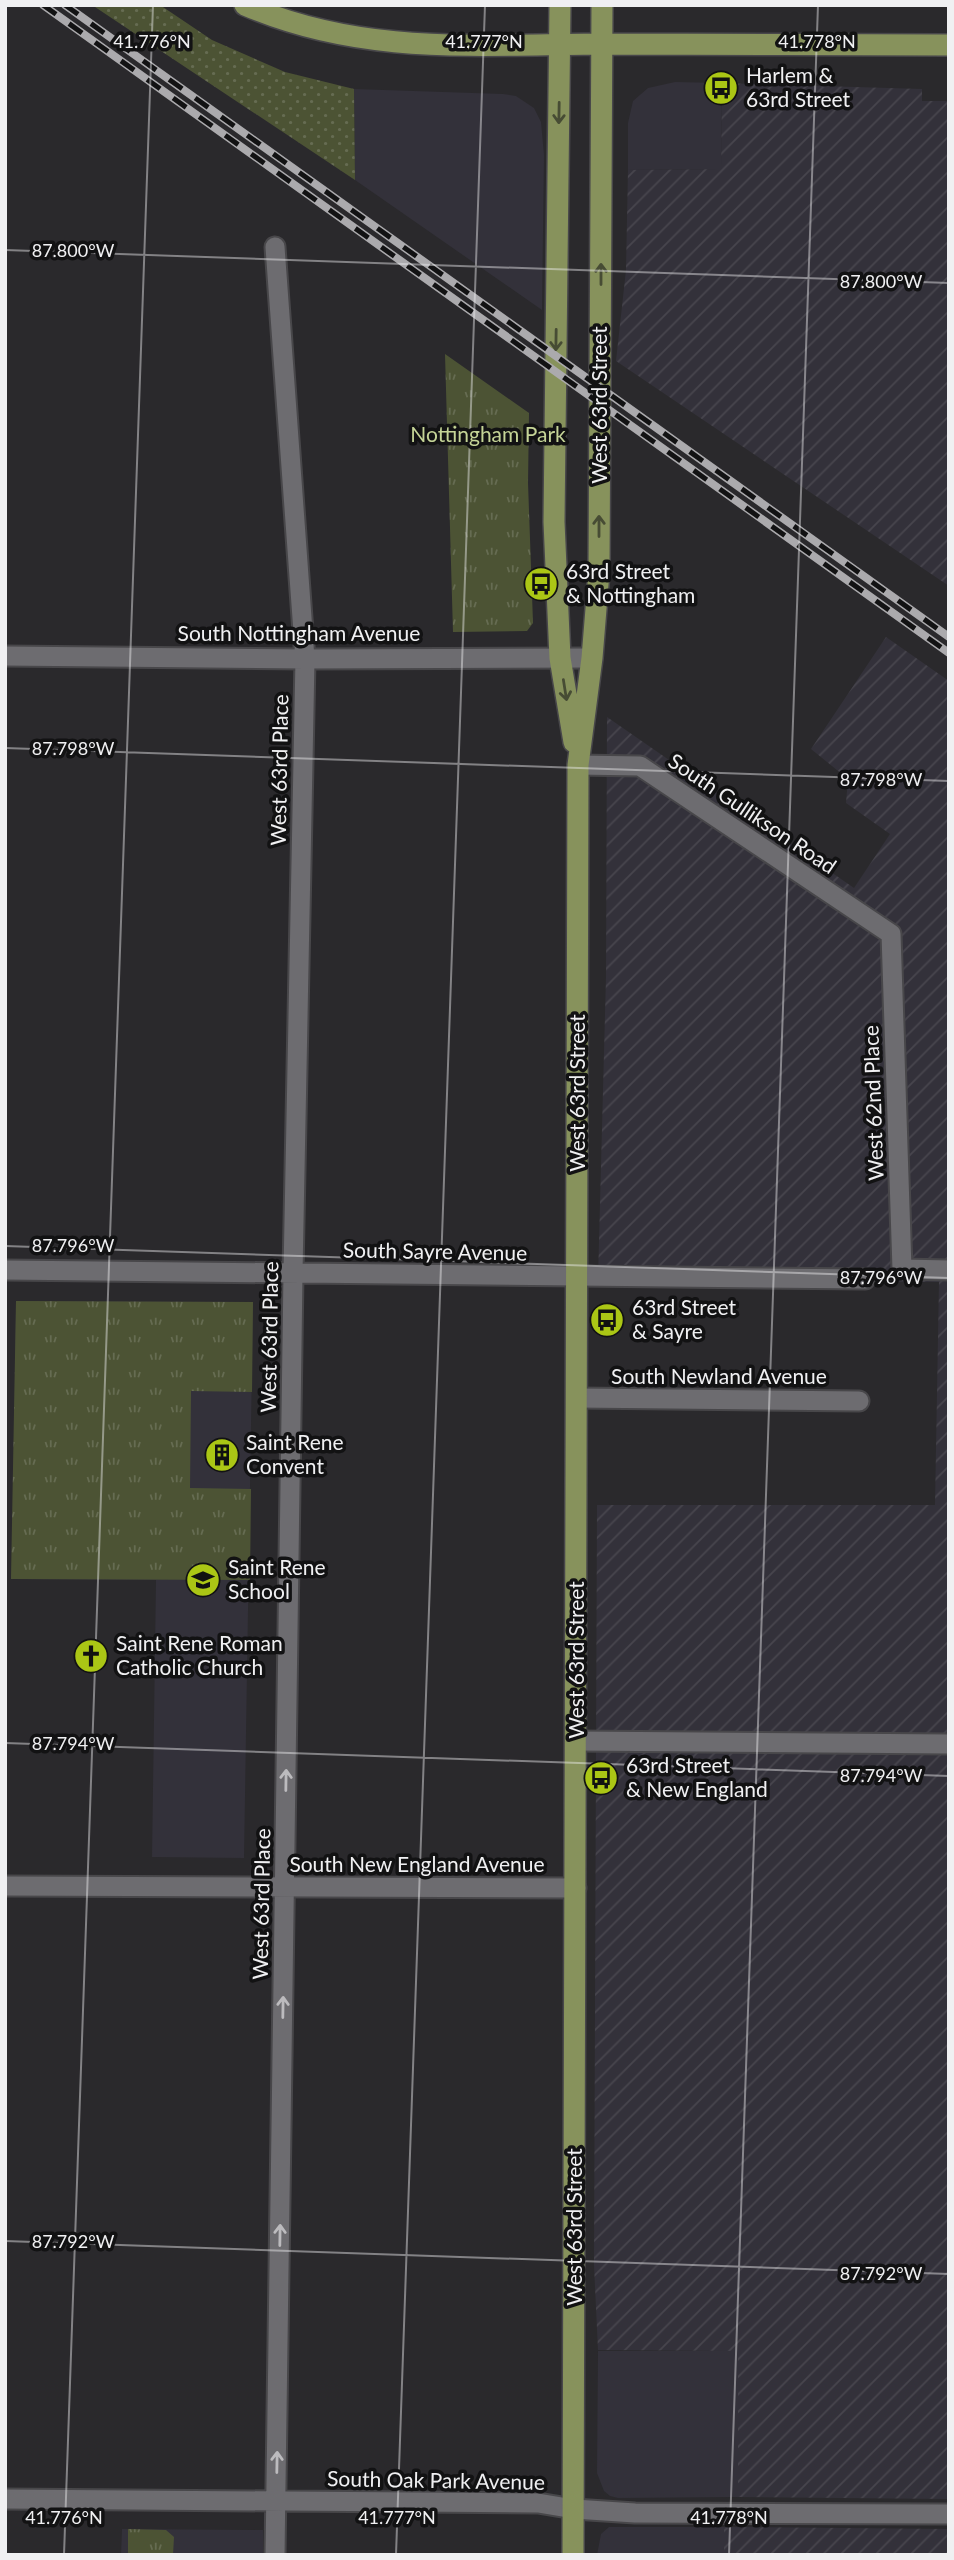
<svg xmlns="http://www.w3.org/2000/svg" width="954" height="2560" font-family="Lato,sans-serif">
<style>
.built{fill:#33313a}
.industrial{fill:url(#industrial-furrows)}
.grass{fill:url(#grass-dots)}
.park{fill:url(#park-tufts)}
.lines{fill:none;stroke-linecap:round;stroke-linejoin:round}
.minor-casing{stroke:#48474a;stroke-width:23}
.major-casing{stroke:#48474a;stroke-width:24}
.minor{stroke:#6d6c70;stroke-width:19}
.major{stroke:#87925c;stroke-width:21}
.rail-casing{stroke:#abaaad;stroke-width:8}
.rail{stroke:#121213;stroke-width:5;stroke-dasharray:16;stroke-linecap:butt}
.oneway{stroke:#474c34}
.oneway2{stroke:#bcbbbe}
.ticks{fill:none;stroke:#f0f0f2;stroke-width:2;stroke-opacity:0.45}
.labels{text-anchor:middle;stroke-width:7;stroke-linejoin:round;paint-order:stroke}
.poi-label{font-size:21px;fill:#f0f0f2;stroke:#121213;text-anchor:start}
.street-label{font-size:21px;fill:#f0f0f2;stroke:#121213}
.park-label{font-size:21px;fill:#c5d497;stroke:#121213}
.ticks-label{font-size:18px;text-anchor:middle;fill:#f0f0f2;stroke:#121213;stroke-width:7;stroke-linejoin:round;paint-order:stroke}
</style>
<defs>
<pattern id="industrial-furrows" width="10" height="10" patternUnits="userSpaceOnUse" patternTransform="scale(1.75)"><rect width="10" height="10" fill="#33313a"/><path d="M-1 1l2-2M0 10L10 0M9 11l2-2" fill="none" stroke="#47454d"/></pattern>
<pattern id="grass-dots" width="8" height="8" patternUnits="userSpaceOnUse" patternTransform="scale(1.75)"><rect width="8" height="8" fill="#4c5334"/><path d="M2 2h.1M6 6h.1" fill="none" stroke="#666c52" stroke-width="1.8" stroke-linecap="round"/></pattern>
<pattern id="park-tufts" width="24" height="20" patternUnits="userSpaceOnUse" patternTransform="scale(1.75)"><rect width="24" height="20" fill="#4c5334"/><path d="M3 7l-1-3M5 7V3M7 7l1-3M15 17l-1-3M17 17v-4M19 17l1-3" fill="none" stroke="#666c52"/></pattern>
</defs>
<rect width="100%" height="100%" fill="#2a292c"/>
<!-- built -->
<path class="built" d="M675,82L722,83L721,169L628,170V123L633,101L648,88Z
M354,89L503,94L516,96L534,108L541,122L544,155L542,310L355,180Z
M16,1301L253,1302L244,1858L152,1857L156,1580L12,1579Z
M598,2351H738V2497L618,2498L610,2496L604,2491L597,2473Z
M609,2527H724V2555H597L601,2534Z
M122,2529L263,2530V2555H121Z"/>
<!-- industrial -->
<path class="industrial" d="M722,83L922,89V101H949V586L616,361L626,270L628,170L721,169Z
M886,637L949,681V2499L738,2497V2351L598,2350L594,2265L597,1505H935L939,1282L598,1280L606,977L607,717L854,888L890,834L846,803L848,779L811,749Z
M724,2527L949,2529V2555H724Z"/>
<!-- grass -->
<path class="grass" d="M92,5H160L212,40L285,72L354,89L355,180Z"/>
<!-- park -->
<path class="park" d="M445,354L529,413L528,483L533,623L527,631L453,632Z
M16,1301L253,1302L252,1392L191,1391L190,1488L251,1489L250,1580L11,1579Z
M128,2529L166,2530L174,2537L173,2555H128Z"/>
<g class="lines">
<!-- minor casing -->
<g class="minor-casing">
<path id="minor" d="M275,247L305,659L293,1273L275,2555
M5,656L305,659L592,658
M578,765L640,766L891,934L902,1269L949,1270
M5,1270L865,1279
M578,1398L859,1401
M576,1741L949,1744
M5,1886L576,1888
M5,2499L538,2503L574,2509L635,2513L949,2514"/>
</g>
<!-- major casing -->
<g class="major-casing">
<path id="major" d="M245,5C365,57 484,44 610,44C723,44 836,45 949,45
M560,5L554,522L560,658L574,742
M573,2555L578,765L592,658L599,572L602,5"/>
</g>
<!-- minor -->
<use href="#minor" class="minor"/>
<!-- major -->
<use href="#major" class="major"/>
<!-- rail casing -->
<g class="rail-casing">
<path id="rail" d="M43,5L949,653
M65,5L949,637"/>
</g>
<!-- rail -->
<use href="#rail" class="rail"/>
</g>
<!-- one-way arrows -->
<defs><path id="oneway-shaft" d="M-6 0H5M1.5-3L5.5 0L1.5 3" fill="none" stroke-width="1.6" stroke-linecap="round" stroke-linejoin="round" transform="scale(1.75)"/></defs>
<g class="oneway">
<use href="#oneway-shaft" transform="translate(559 113) rotate(91)"/>
<use href="#oneway-shaft" transform="translate(601 274) rotate(-90)"/>
<use href="#oneway-shaft" transform="translate(556 340) rotate(91)"/>
<use href="#oneway-shaft" transform="translate(599 526) rotate(-90)"/>
<use href="#oneway-shaft" transform="translate(565 690) rotate(81)"/>
</g>
<g class="oneway2">
<use href="#oneway-shaft" transform="translate(286 1780) rotate(-89)"/>
<use href="#oneway-shaft" transform="translate(283 2007) rotate(-89)"/>
<use href="#oneway-shaft" transform="translate(280 2235) rotate(-89)"/>
<use href="#oneway-shaft" transform="translate(277 2462) rotate(-89)"/>
</g>
<!-- ticks -->
<path class="ticks" d="M5,250L949,283M5,748L949,781M5,1246L949,1278M5,1743L949,1776M5,2241L949,2274M64,2555L153,5M396,2555L485,5M729,2555L818,5"/>
<!-- icons -->
<defs>
<g id="bus-disc" transform="scale(1.75)"><circle r="9.5" fill="#abc615" stroke="#121213"/><path d="M-5-6H5V4H4V6H2V4H-2V6H-4V4H-5ZM-3.5-4V0h7V-4ZM-3.5 1.2v1.5H-2V1.2ZM2 1.2v1.5H3.5V1.2Z" fill="#111"/></g>
<g id="building-disc" transform="scale(1.75)"><circle r="9.5" fill="#abc615" stroke="#121213"/><path d="M-4-6H4V6H1V3H-1V6H-4ZM-2.5-4.3h1.7v1.8h-1.7ZM.8-4.3h1.7v1.8H.8ZM-2.5-1h1.7V.8h-1.7ZM.8-1h1.7V.8H.8Z" fill="#111"/></g>
<g id="school-disc" transform="scale(1.75)"><circle r="9.5" fill="#abc615" stroke="#121213"/><path d="M0-5L7-2L0 1L-7-2ZM-4 1L0 2.5L4 1V4Q0 6-4 4Z" fill="#111"/></g>
<g id="church-disc" transform="scale(1.75)"><circle r="9.5" fill="#abc615" stroke="#121213"/><path d="M-1.2-6h2.4v3.5h3.3v2.4h-3.3V6h-2.4V-.1h-3.3v-2.4h3.3Z" fill="#111"/></g>
</defs>
<g fill-rule="evenodd">
<use href="#bus-disc" x="721" y="88"/>
<use href="#bus-disc" x="541" y="584"/>
<use href="#bus-disc" x="607" y="1320"/>
<use href="#building-disc" x="222" y="1455"/>
<use href="#school-disc" x="203" y="1580"/>
<use href="#church-disc" x="91" y="1656"/>
<use href="#bus-disc" x="601" y="1778"/>
</g>
<g class="labels">
<!-- poi labels -->
<g class="poi-label">
<text x="746" y="83">Harlem &amp;<tspan x="746" dy="24">63rd Street</tspan></text>
<text x="566" y="579">63rd Street<tspan x="566" dy="24">&amp; Nottingham</tspan></text>
<text x="632" y="1315">63rd Street<tspan x="632" dy="24">&amp; Sayre</tspan></text>
<text x="246" y="1450">Saint Rene<tspan x="246" dy="24">Convent</tspan></text>
<text x="228" y="1575">Saint Rene<tspan x="228" dy="24">School</tspan></text>
<text x="116" y="1651">Saint Rene Roman<tspan x="116" dy="24">Catholic Church</tspan></text>
<text x="626" y="1773">63rd Street<tspan x="626" dy="24">&amp; New England</tspan></text>
</g>
<!-- street labels -->
<g class="street-label">
<text transform="translate(600 405) rotate(-90)" y="7">West 63rd Street</text>
<text x="299" y="641">South Nottingham Avenue</text>
<text transform="translate(280 770) rotate(-89)" y="7">West 63rd Place</text>
<text transform="translate(752 814) rotate(34)" y="7">South Gullikson Road</text>
<text transform="translate(578 1093) rotate(-90)" y="7">West 63rd Street</text>
<text transform="translate(874 1103) rotate(-92)" y="7">West 62nd Place</text>
<text transform="translate(435 1252) rotate(1)" y="7">South Sayre Avenue</text>
<text transform="translate(270 1337) rotate(-89)" y="7">West 63rd Place</text>
<text x="719" y="1384">South Newland Avenue</text>
<text transform="translate(577 1660) rotate(-90)" y="7">West 63rd Street</text>
<text x="417" y="1872">South New England Avenue</text>
<text transform="translate(262 1904) rotate(-89)" y="7">West 63rd Place</text>
<text transform="translate(575 2227) rotate(-90)" y="7">West 63rd Street</text>
<text transform="translate(436 2481) rotate(1)" y="7">South Oak Park Avenue</text>
</g>
<!-- park labels -->
<g class="park-label">
<text x="488" y="442">Nottingham Park</text>
</g>
</g>
<g class="ticks-label">
<text x="152" y="48">41.776°N</text>
<text x="484" y="48">41.777°N</text>
<text x="817" y="48">41.778°N</text>
<text x="73" y="257">87.800°W</text>
<text x="881" y="288">87.800°W</text>
<text x="73" y="755">87.798°W</text>
<text x="881" y="786">87.798°W</text>
<text x="73" y="1252">87.796°W</text>
<text x="881" y="1284">87.796°W</text>
<text x="73" y="1750">87.794°W</text>
<text x="881" y="1782">87.794°W</text>
<text x="73" y="2248">87.792°W</text>
<text x="881" y="2280">87.792°W</text>
<text x="64" y="2524">41.776°N</text>
<text x="397" y="2524">41.777°N</text>
<text x="729" y="2524">41.778°N</text>
</g>
<!-- border -->
<rect width="954" height="2560" fill="none" stroke="#f0f0f2" stroke-width="14"/>
</svg>
